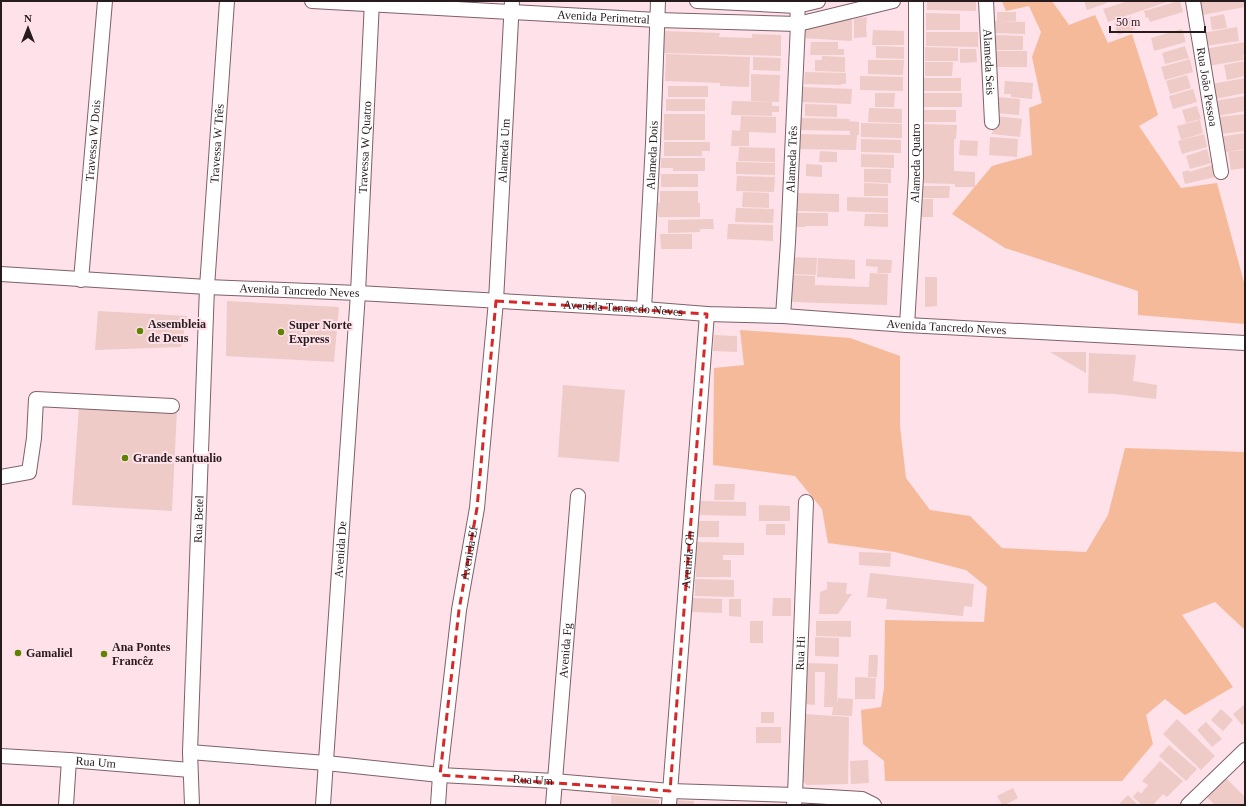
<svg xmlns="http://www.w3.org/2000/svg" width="1246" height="806" font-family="Georgia,serif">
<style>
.green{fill:#f5ba99}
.building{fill:#eecbc7}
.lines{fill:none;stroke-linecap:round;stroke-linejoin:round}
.minor-casing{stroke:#7e6069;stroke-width:16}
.minor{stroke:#fff;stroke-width:14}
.marked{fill:none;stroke:#d62828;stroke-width:3;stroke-dasharray:8 5;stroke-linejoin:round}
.poi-dot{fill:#5f8300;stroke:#fee1e9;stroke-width:1.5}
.labels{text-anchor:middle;stroke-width:4;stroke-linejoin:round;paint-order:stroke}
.street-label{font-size:12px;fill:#271b1e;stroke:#fee1e9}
.poi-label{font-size:12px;font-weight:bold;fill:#271b1e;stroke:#fee1e9;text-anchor:start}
</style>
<rect width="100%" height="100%" fill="#fee1e9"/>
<!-- green -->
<path class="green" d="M1002,1H1052L1069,25L1095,15L1108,43L1132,34L1158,115L1139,126L1181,188L1217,183L1245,286V324L1138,315V291L1005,248L952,214L992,166L1032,155L1029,108L1042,103L1032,57L1041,32L1029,6L1006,11Z
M740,330L850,338L900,356V426L906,478L930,510L970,516L1002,548L1086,552L1108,515L1125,448L1245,452V630L1215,602L1182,615L1233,687L1185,715L1165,699L1146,715L1153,744L1122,781H885L884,761L863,744L861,710L881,707L884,688L885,620L984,622L987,587L966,570L895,552L828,543L822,509L795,476L713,465L714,368L744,365Z"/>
<!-- building -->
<path class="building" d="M927,1H976V11L927,10Z
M1084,1H1107V3L1087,10Z
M1128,1H1170L1108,22L1103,9Z
M1178,1H1180L1183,12L1150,22L1148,17L1146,18L1144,11Z
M1199,1H1245V7L1202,15Z
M997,12H1016V21H1000L1025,22V34L995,33V21H997Z
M926,13L960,14V30H926Z
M1224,14L1227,28L1212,30L1210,17Z
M852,17V41L802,38V29Z
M867,17L866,29L867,37L854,38V19Z
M1131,17L1135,29L1118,35L1114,23Z
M1237,27L1239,41L1205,46L1202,33Z
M1182,29L1186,42L1154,51L1151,38Z
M873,30L904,31V45H872Z
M664,31L720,33L719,37L752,38V34L781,35V56L663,53Z
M926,32H978V47L926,46Z
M996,35L1023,36V50H996Z
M811,42H838V49H844V55H810Z
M1245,42V55H1243L1244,60L1208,66L1205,49Z
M876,46L904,47V59L876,58Z
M1185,46L1189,58L1165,64L1162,53Z
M925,47L958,48V61H925Z
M960,49H976L977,62L960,63Z
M995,51H1027V67H994Z
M666,54L750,57L749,87L720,86V83L665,81Z
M822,56L845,57V72L815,71V60H822Z
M753,57L781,58L780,71L753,70Z
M1190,59L1193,72L1165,80L1161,67Z
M868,60H904L903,75L868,74Z
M1245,61V76L1227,80L1224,65Z
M925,62H953L952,76H925Z
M805,72L846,73V84H841V85L804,84Z
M751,74L780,75L779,102L751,101Z
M1187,75L1191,88L1170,94L1166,81Z
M860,76L903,77V91L860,90Z
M924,78H961V91H924Z
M1245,78V93L1215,99L1212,84Z
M1005,81L1033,83L1032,99L1011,97V94H1004Z
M668,86H708V97H668Z
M802,87L852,89L851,104L801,102Z
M1193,89L1197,102L1173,109L1169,96Z
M875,93H895L894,107H875Z
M924,93H962V107H924Z
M1245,96V111L1217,116L1214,101Z
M997,97L1020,99L1019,115L996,113Z
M666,99H705V111H666Z
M732,101L772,102V106H779V112H772V116L731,115Z
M805,104L837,105V117L805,116Z
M1197,106L1201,119L1186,123L1182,110Z
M869,108L902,109V123L868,122Z
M924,110H956V122H924Z
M664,114H705V140H664Z
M1245,114V131L1221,134L1219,117Z
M741,116L776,117V133L749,132V146H731L732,130L740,131Z
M995,116L1022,119L1020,137L992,134Z
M800,118L850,119L849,121L859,122V135H857L856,150L794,149L795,134L850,135V131L800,130Z
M1200,120L1203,133L1181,140L1177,126Z
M861,123L902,124V138L861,137Z
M922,124L957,125L956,139H954V171L975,172V187H955V184L921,183V154H924V139H922Z
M1245,133V149L1222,153L1219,137Z
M1204,134L1207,147L1182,154L1178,141Z
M990,137L1018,139L1017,157L989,155Z
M861,139L901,140V153L861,152Z
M960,140L978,141L977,156L959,155Z
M664,142H710V151H702V156H664Z
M739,147L775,148V162L738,161Z
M1207,149L1211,163L1190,169L1186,156Z
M1245,150V168L1231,170L1228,152Z
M820,151L837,152V162H819Z
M861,154L894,155V168L861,167Z
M661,158H705V171H673V168H661Z
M736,162L775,163V175L736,174Z
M806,164L822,165V177L806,176Z
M1212,165L1215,177L1185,184L1182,172L1189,170V172Z
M864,169H891V183L864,182Z
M661,174H698V187H661Z
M737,176L775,177L774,192L736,191Z
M864,183L888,184V196H864Z
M922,186H950L949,198H922Z
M660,191H698V203H660Z
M743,192L769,193V208L742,207Z
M794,193L839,194V212L794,211Z
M847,197L888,198V213L847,211Z
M921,199H933V217H921Z
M658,203H700V217H658Z
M736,208L774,209L773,223L735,222Z
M797,213H828V226H805V227H797Z
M865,214H888V227L864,226Z
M713,219L714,229H700V232L668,233V220Z
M728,224L773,225V241L727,239Z
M660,234H692V249H661Z
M791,257L817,258L816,275L791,274Z
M818,258L855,260V279L817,277Z
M866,259L892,260L891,273H877L878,267L866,266Z
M870,273L888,274L887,305L790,302L791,275L815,276V285L869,287Z
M925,277H937V306L925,307Z
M227,301L339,307L334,362L226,356Z
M98,311L187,316L181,347L95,350Z
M714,335L737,336V352L713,351Z
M1050,352H1086V373Z
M1089,353L1136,355L1133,381L1157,385L1156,399L1115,394L1088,393Z
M563,385L625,390L619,462L558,457Z
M79,407L177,410L172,511L72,505Z
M715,484H735L734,500H714Z
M700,501L746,502V516L700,515Z
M759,505L790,506V521H759Z
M698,521H719V537H698Z
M766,524H785V535H766Z
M696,542L744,543V555H723V560H731V577H696Z
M859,552L891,553L890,567L859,565Z
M870,573L974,584L972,607L964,606L963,616L886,609L887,599L867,597Z
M695,579L734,580V597L695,596Z
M827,582L847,583L846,594H852L838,614H819L820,592L827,589Z
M691,598L722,599V613L691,612Z
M773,598H791V616H772Z
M729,599H741V617L729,616Z
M750,621H763V643H750Z
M816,621H851V637L816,636Z
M815,637L839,638V657L815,656Z
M869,655H878L877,677H868Z
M806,663L838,664L837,704L838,698L853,699L852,716L832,715L833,707H824L825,672H815V705L805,704Z
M855,677L876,678L875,699H855Z
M1245,704V722L1242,725L1233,714Z
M1221,709L1233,720L1223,731L1211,720Z
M761,712H774V723H761Z
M805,714L849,717L848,784L807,785L800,779V767L803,768Z
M1177,719L1215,756L1201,770L1163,734Z
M1206,722L1222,739L1212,747L1197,730Z
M756,727H781V743H756Z
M1169,745L1197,769L1186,781L1159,756Z
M868,760L869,783L851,784L850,761Z
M1160,761L1183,781L1167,797L1163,794L1153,805H1142L1133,797L1138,791L1141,794L1148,785L1142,781Z
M1226,778L1245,797V805H1215L1206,796Z
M1013,788L1018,798L1005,805H1002L997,796Z
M611,795L659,800V805H611Z
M1128,795L1138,805H1118Z
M673,800L694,801V805H673Z"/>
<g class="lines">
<!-- minor casing -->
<g class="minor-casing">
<g id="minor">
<path id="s1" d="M312,1L657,20L798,24L893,1"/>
<path d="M697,1L797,6L818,1"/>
<path id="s2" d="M986,1L992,122"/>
<path id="s3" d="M1193,1L1221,172"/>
<path id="s4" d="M1,274L207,287L358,293L644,309L707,314L783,316L907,325L1245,343"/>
<path id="s5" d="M81,280L105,1"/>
<path id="s6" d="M644,309L653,143L658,1"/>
<path id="s7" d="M783,316L788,242L798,24L797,1"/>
<path id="s8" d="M907,325L916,177V1"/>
<path d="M1,477L29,472L34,438L36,399L172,406"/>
<path id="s9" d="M190,752L326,763L440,775L554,781L670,791L795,795L862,799L874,805"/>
<path id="s10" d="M1,756L69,760L190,770"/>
<path d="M66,805L69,760"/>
<path id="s11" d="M192,805L190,752L207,287L227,1"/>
<path id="s12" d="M323,805L358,293L372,1"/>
<path id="s13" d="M438,805L440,775L459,610L477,508L496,301L512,1"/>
<path id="s14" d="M553,805L578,496"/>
<path id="s15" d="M669,805L707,314"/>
<path id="s16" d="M794,805L795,795L806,502"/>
<path d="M1188,805L1245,750"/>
</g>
</g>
<!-- minor -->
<use href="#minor" class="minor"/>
</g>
<!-- marked area -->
<path class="marked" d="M496,301L707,314L670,791L440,775L459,610L477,508Z"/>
<!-- markers -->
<g class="poi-dot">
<circle cx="140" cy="331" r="4"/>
<circle cx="281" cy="332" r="4"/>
<circle cx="125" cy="458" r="4"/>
<circle cx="18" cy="653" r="4"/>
<circle cx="104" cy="654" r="4"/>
</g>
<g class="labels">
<!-- street labels -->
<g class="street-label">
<text dy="4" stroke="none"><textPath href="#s1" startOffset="292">Avenida Perimetral</textPath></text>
<text dy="4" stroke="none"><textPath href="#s2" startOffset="61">Alameda Seis</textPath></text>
<text dy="4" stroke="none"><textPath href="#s3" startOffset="87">Rua João Pessoa</textPath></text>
<text dy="4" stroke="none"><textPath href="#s5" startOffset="140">Travessa W Dois</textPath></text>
<text dy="4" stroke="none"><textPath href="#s11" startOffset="662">Travessa W Três</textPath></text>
<text dy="4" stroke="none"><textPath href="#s12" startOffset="659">Travessa W Quatro</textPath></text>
<text dy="4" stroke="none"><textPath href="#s13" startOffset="658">Alameda Um</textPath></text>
<text dy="4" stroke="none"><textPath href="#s6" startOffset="154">Alameda Dois</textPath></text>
<text dy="4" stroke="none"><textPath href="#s7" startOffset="157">Alameda Três</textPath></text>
<text dy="4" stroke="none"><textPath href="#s8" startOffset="162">Alameda Quatro</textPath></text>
<text dy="4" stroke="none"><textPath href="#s4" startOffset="299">Avenida Tancredo Neves</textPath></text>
<text dy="4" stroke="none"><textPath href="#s4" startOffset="623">Avenida Tancredo Neves</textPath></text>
<text dy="4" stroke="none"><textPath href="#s4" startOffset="947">Avenida Tancredo Neves</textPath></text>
<text dy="4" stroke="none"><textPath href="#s11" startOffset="286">Rua Betel</textPath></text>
<text dy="4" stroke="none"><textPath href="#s12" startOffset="256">Avenida De</textPath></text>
<text dy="4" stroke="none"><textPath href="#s13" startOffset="254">Avenida Ef</textPath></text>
<text dy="4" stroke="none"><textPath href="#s15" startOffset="246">Avenida Gh</textPath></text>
<text dy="4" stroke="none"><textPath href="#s14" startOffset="155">Avenida Fg</textPath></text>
<text dy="4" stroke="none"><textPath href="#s16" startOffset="152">Rua Hi</textPath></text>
<text dy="4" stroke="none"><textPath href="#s10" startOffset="95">Rua Um</textPath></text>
<text dy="4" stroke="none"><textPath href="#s9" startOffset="344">Rua Um</textPath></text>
</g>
<!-- poi labels -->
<g class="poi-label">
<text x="148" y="328">Assembleia<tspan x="148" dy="14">de Deus</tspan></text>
<text x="289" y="329">Super Norte<tspan x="289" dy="14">Express</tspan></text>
<text x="133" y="462">Grande santualio</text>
<text x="112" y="651">Ana Pontes<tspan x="112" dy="14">Francêz</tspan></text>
<text x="26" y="657">Gamaliel</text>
</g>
</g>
<!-- border -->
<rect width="1246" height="806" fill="none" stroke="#271b1e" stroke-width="4"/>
<!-- north arrow -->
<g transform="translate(28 28)" stroke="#fee1e9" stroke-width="3" paint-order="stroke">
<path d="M0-3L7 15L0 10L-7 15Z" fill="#271b1e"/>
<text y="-6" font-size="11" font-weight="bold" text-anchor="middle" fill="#271b1e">N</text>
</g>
<!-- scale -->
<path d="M1110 26v6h95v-6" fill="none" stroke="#271b1e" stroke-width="2"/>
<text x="1116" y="26" font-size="12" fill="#271b1e" stroke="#fee1e9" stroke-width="3" paint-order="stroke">50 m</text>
</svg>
